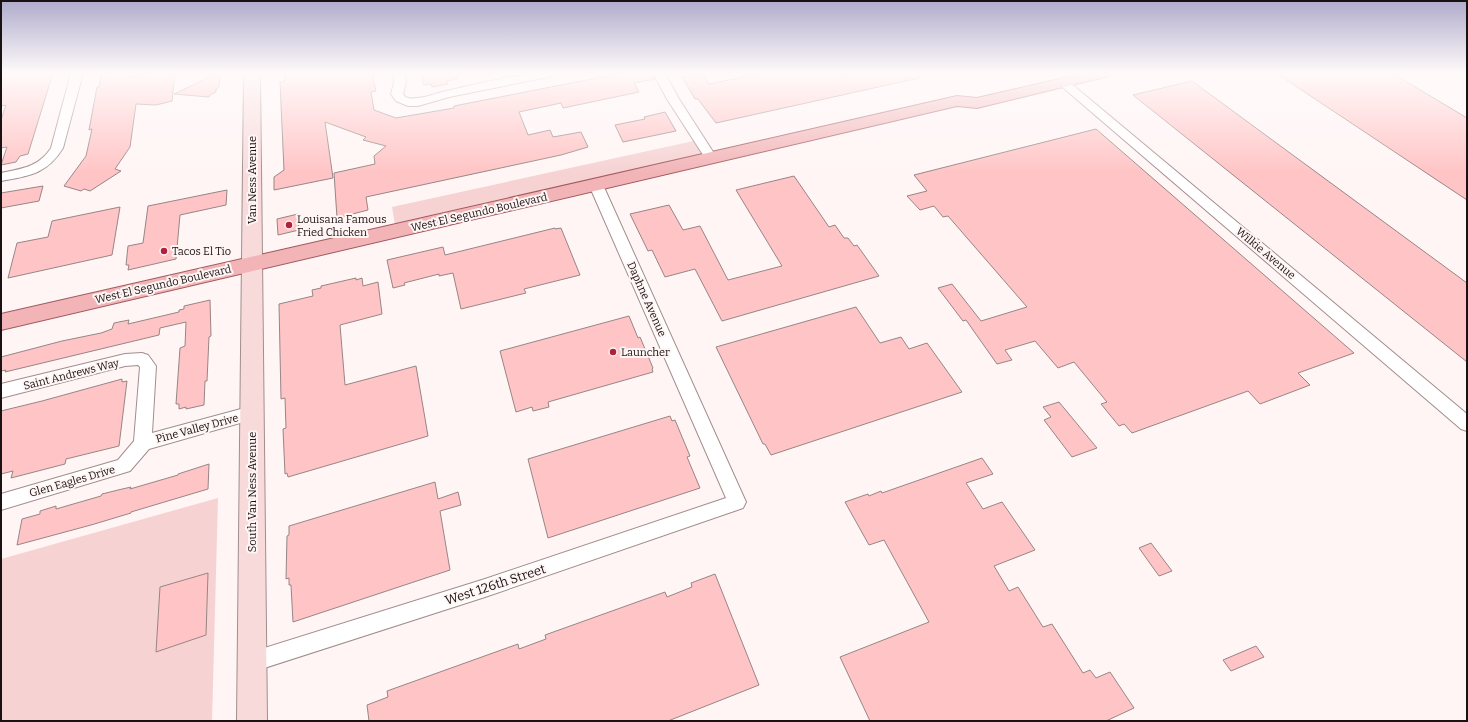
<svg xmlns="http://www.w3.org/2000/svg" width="1468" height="722" font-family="Bitter,serif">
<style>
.green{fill:#f6d2d3}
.building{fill:#ffc4c5;stroke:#998585}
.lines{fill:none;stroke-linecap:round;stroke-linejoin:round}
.street-casing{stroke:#a28d8d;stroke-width:2}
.secondary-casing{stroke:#a28d8d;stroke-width:2}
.primary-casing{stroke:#a15b5e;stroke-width:2}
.street{fill:#fff;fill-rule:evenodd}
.secondary{fill:#f8dadb;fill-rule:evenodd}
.primary{fill:#f2b4b7;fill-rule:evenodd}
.poi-dot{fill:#b2203b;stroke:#fff5f5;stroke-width:1.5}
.labels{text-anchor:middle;stroke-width:4;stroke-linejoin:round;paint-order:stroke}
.street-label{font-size:11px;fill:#1a1212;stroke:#fff5f5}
.poi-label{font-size:11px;fill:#1a1212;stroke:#fff5f5;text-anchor:start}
.near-street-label{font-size:13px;fill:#1a1212;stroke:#fff5f5}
</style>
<rect width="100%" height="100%" fill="#fff5f5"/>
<!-- green -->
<path class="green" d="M698,140L711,158L396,231L392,207Z
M218,498L212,721H1V559Z"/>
<!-- building -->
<path class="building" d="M1,73H53L28,154L20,156L16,162L1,165L7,147L1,148V120L6,105L1,106Z
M112,73H130V77L151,73H175L172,101L156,105L136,104L130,147L115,169L121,171L90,191L84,189L81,191L64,186L86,156L92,129L89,130L97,87H99L101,75Z
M218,73H220L219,87L216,89V92L210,95L209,97L174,94Z
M285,73H372L376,91L371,92L374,110L396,118L454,108V106L622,73H652L655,79L634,83L639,92L563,108L561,103L519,112L528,135L550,130L553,137L581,132L588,147L561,155L366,197L368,210L337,218L334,173L375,164L374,156L386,146L363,140L366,137L325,122L333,178L274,190V177L284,170L280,82L285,81Z
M421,73H457V79L447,81L448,84L432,87L431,84L424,85Z
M702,73L709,84L763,73H840L841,75L851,73H919V78L716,123L698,99H695L682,77Z
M1276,73H1392L1467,118V200Z
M1192,81L1467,283V362L1133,95Z
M665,112L676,131L623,142L615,125L645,119L644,117Z
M1096,129L1354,353L1298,373L1310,385L1260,404L1248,391L1132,433L1124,424L1119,426L1101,404L1107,402L1074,362L1058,368L1035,341L1005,350L1012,360L997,364L966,320L963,321L938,288L952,284L981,321L1027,307L948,216L943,217L934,206L920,210L907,196L927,191L914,175Z
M794,176L829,227L835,225L844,238H848L854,246L857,245L879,276L722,321L695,269L665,277L652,250L648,251L630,214L669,205L683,230L700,226L728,280L782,266L736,190Z
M43,186L39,201L1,208V193Z
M227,190L226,205L180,215L176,259L128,270L129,265H126L128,246L143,243L148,206Z
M120,207L112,255L8,278L17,243L48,237L52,221Z
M298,214L299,230L278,235L277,219Z
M555,228V229L561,228L580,275L524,289L526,293L461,309L453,273L439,276V274L404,283L405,285L393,288L387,260L443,247L445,255Z
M356,278V280L362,278L363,286L378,282L382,314L340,325L345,385L416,366L428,436L288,477L287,473L285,474L283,429L286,428L285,398L281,399L279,304L313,296L312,290L321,288V286Z
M210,300L211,336L209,337L207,381H205L204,405L186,409V407L179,409V404H176L180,348L185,346L186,322L160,328L159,335L5,372L6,370L1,371V357L62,341L101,333L112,329L114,323L129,320L128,324L179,312V310L184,309V306Z
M856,307L880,343L901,337L909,349L927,343L962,392L771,455L765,444H763L716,347Z
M629,316L638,338L640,337L653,368L652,369L653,372L548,402L549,407L533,411L532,407L516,412L500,351Z
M122,379V382L127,381L119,446L66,459L65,464L11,478L13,471L1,474V411L42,401Z
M1059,402L1097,448L1072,457L1044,420L1051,417L1043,407Z
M670,416L672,421L675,420L690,456L687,457L700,488L548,538L528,459Z
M982,458L993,474L966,483L983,509L1002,502L1035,550L994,566L1009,591L1018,587L1043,627L1052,624L1083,673L1090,670L1096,678L1110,672L1134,708L1106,721H870L840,657L929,622L884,540L869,545L845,502L868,494L869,496L881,491L882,493Z
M209,464L208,489L131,512V513L91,525L17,545L22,519L40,514V511L56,506V509L101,496L102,494L118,490L131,487L130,489L178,475V474Z
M435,482L438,499L458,492L461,505L440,511L450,570L293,622L291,585H289V578L286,579L287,536L289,535V526Z
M1151,543L1172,571L1159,576L1139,548Z
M208,573L206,635L156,652L160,587Z
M715,574L759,685L668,721H369L367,705L388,697L387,691L518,644L519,649L546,639L545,635L665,592L667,597L692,587L691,583Z
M1256,646L1264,657L1231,671L1223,660Z"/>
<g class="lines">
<!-- street casing -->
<g class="street-casing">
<path id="street" d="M71,73H83L63,148C47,174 29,176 1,181V173C21,169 39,167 51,148Z
M393,73H405L406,82L403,94C406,99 411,99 416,98C426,98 436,93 446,91C481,83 523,72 559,73L553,76L449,97L418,106H408L396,101L391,94L394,82Z
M653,73H665L679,99L717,158L715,161H707L667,99Z
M1064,80L1068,81L1467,414V431L1461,429L1060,85L1058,83L1060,81Z
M596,181L601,182L603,185L746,502L743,508L485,597L252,672L245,669L242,662L245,655L252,652L485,579L726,498L589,185L591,182Z
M142,353L148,355L156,366L152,433L252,406L258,408L260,413L258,418L149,449L130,471L1,510V494L118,460L134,441L140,367L138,365L125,366L1,398V384L125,354Z"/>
</g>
<!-- secondary casing -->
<g class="secondary-casing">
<path id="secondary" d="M244,73H260L267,721H237Z"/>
</g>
<!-- primary casing -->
<g class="primary-casing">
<path id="primary" d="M1085,73H1112L1109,76L977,108L957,106L1,330V314L957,96L977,98Z"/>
</g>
<!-- street -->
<use href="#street" class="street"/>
<!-- secondary -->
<use href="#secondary" class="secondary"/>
<!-- primary -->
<use href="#primary" class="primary"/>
</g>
<!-- sky -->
<linearGradient id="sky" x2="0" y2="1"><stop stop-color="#afabcb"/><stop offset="0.42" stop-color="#fffafa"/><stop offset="1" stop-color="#fffafa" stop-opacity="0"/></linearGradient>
<rect width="1468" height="174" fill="url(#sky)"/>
<!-- markers -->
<g class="poi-dot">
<circle cx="289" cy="225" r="4"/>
<circle cx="164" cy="251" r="4"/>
<circle cx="613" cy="352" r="4"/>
</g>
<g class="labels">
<!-- street labels -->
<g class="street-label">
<text transform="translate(252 180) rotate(-90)" y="4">Van Ness Avenue</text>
<text transform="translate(479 212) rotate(-13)" y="4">West El Segundo Boulevard</text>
<text transform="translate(1266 253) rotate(40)" y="4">Wilkie Avenue</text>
<text transform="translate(163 284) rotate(-13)" y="4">West El Segundo Boulevard</text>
<text transform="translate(647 299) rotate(66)" y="4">Daphne Avenue</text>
<text transform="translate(71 374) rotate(-14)" y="4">Saint Andrews Way</text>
<text transform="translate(197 428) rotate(-15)" y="4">Pine Valley Drive</text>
<text transform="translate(72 481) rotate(-16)" y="4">Glen Eagles Drive</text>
<text transform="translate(252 492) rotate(-90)" y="4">South Van Ness Avenue</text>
</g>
<!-- poi labels -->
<g class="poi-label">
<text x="297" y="223">Louisana Famous<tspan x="297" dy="13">Fried Chicken</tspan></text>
<text x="172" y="255">Tacos El Tio</text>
<text x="621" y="356">Launcher</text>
</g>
<!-- near-street labels -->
<g class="near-street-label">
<text transform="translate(495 584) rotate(-18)" y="5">West 126th Street</text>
</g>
</g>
<!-- border -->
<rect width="1468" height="722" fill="none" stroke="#1a1212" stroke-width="4"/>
</svg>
